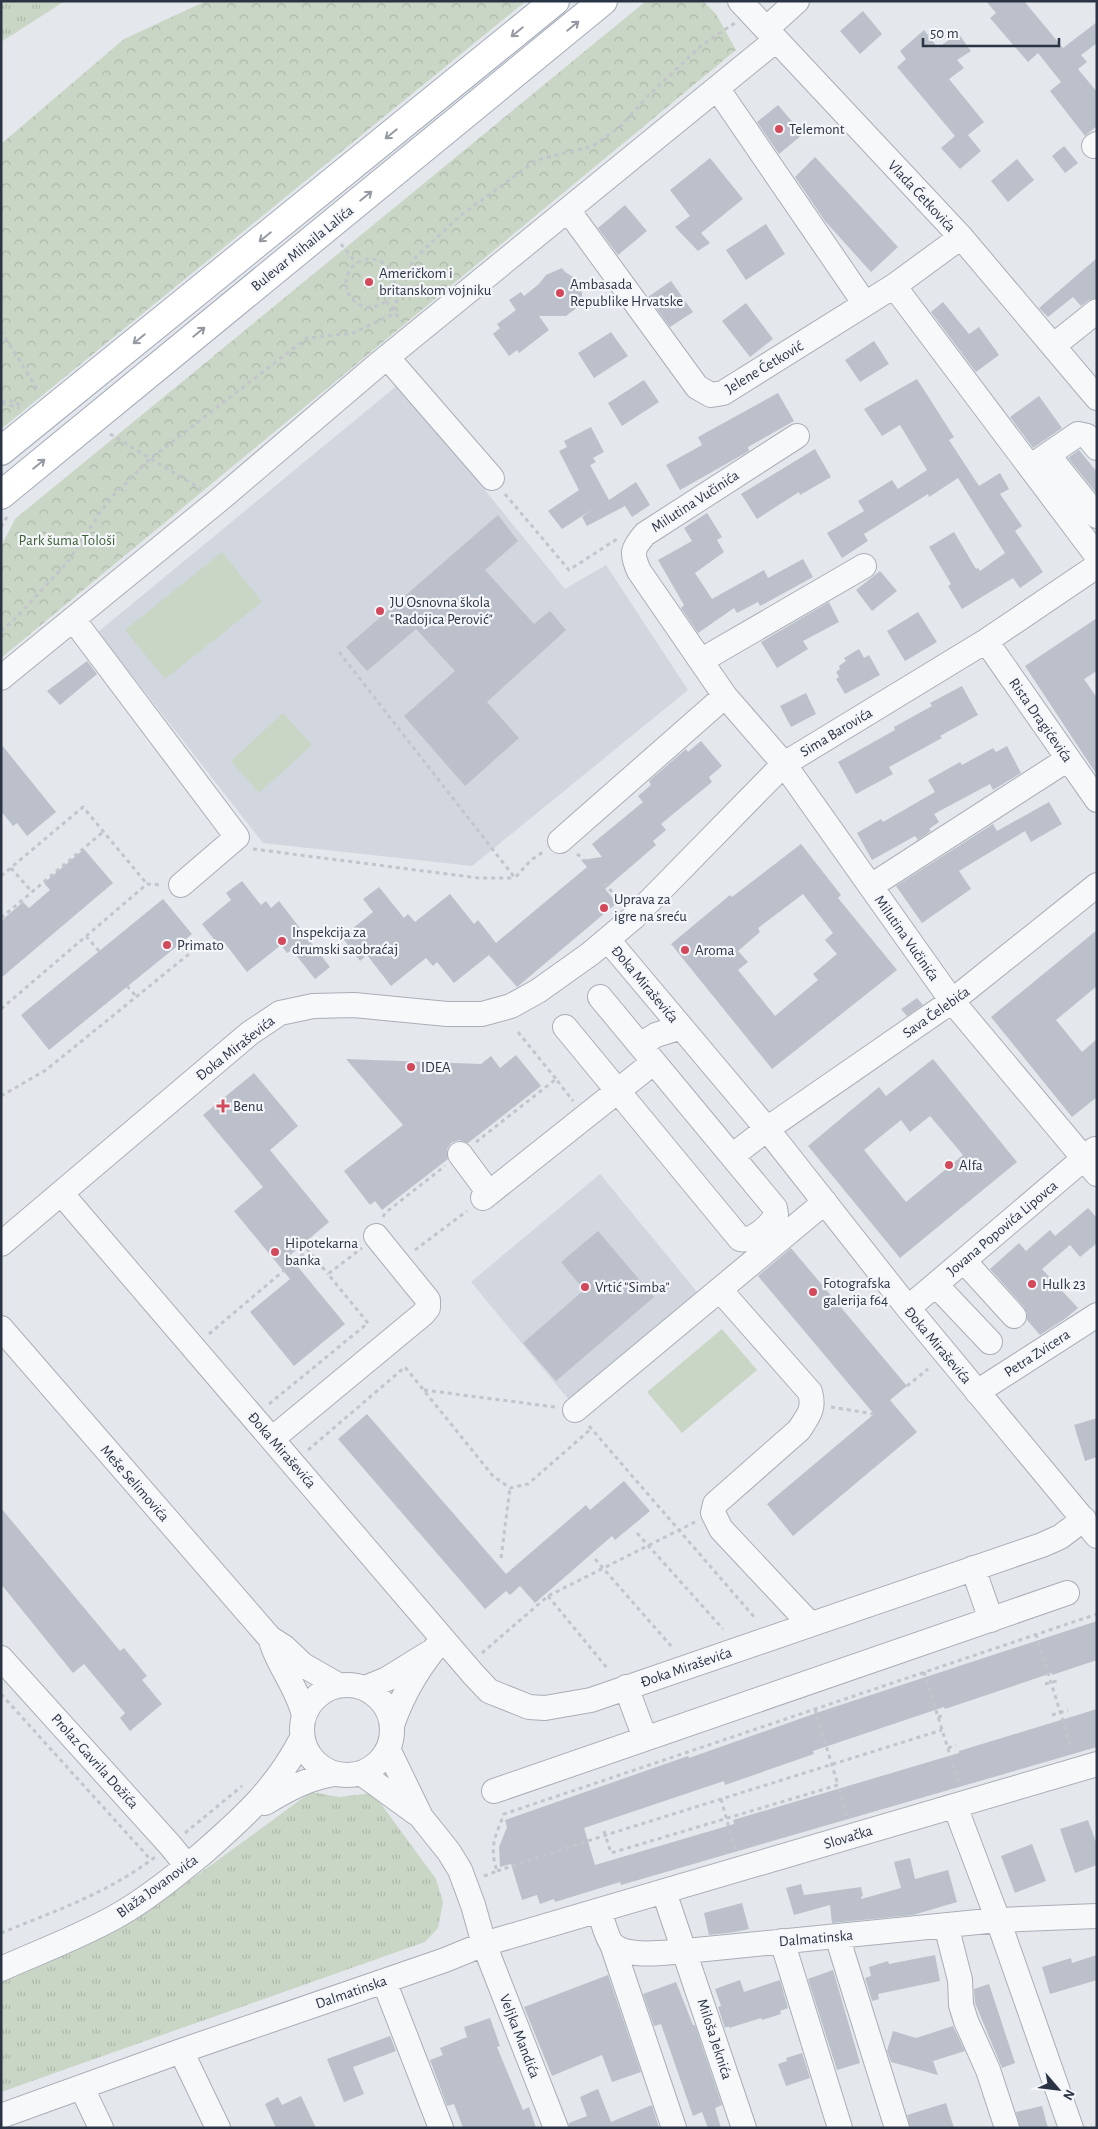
<svg xmlns="http://www.w3.org/2000/svg" width="1098" height="2129" font-family="'Alegreya Sans',sans-serif">
<style>
.built{fill:#d2d6de}
.grass{fill:url(#grass-tufts)}
.forest{fill:url(#forest-crowns)}
.park{fill:#c9d6c5}
.building{fill:#bbc0ca;fill-rule:evenodd}
.lines{fill:none;stroke-linecap:round;stroke-linejoin:round}
.minor-casing{stroke:#a9aeb7;stroke-width:26}
.major-casing{stroke:#a3abb8;stroke-width:30}
.path{stroke:#c2c5cb;stroke-width:3;stroke-dasharray:4 4;stroke-linecap:butt}
.minor{stroke:#f7f8fa;stroke-width:24}
.major{stroke:#fff;stroke-width:28}
.oneway{stroke:#959aa2}
.poi-dot{fill:#d1495b;stroke:#f4f6f9;stroke-width:2}
.labels{text-anchor:middle;stroke-width:4.5;stroke-linejoin:round;paint-order:stroke}
.poi-label{font-size:15px;fill:#2b3445;stroke:#f4f6f9;text-anchor:start}
.street-label{font-size:15px;fill:#2b3445;stroke:#f4f6f9}
.park-label{font-size:15px;fill:#3f6138;stroke:#f4f6f9}
</style>
<defs>
<pattern id="grass-tufts" width="24" height="20" patternUnits="userSpaceOnUse" patternTransform="scale(1.25)"><rect width="24" height="20" fill="#c9d6c5"/><path d="M3 7l-1-3M5 7V3M7 7l1-3M15 17l-1-3M17 17v-4M19 17l1-3" fill="none" stroke="#adb8ab"/></pattern>
<pattern id="forest-crowns" width="20" height="18" patternUnits="userSpaceOnUse" patternTransform="scale(1.25)"><rect width="20" height="18" fill="#c9d6c5"/><path d="M2 6a3 3 0 1 1 6 0M12 15a3 3 0 1 1 6 0" fill="none" stroke="#adb8ab"/></pattern>
</defs>
<rect width="100%" height="100%" fill="#e4e7ec"/>
<!-- built -->
<path class="built" d="M399,384L565,589L606,565L688,690L472,866L263,843L98,632Z
M600,1174L698,1293L569,1400L471,1282Z"/>
<!-- grass -->
<path class="grass" d="M1,1H65L1,42Z
M311,1792L339,1797L373,1793L436,1879L443,1902L438,1928L425,1942L1,2092V1978L166,1898Z"/>
<!-- forest -->
<path class="forest" d="M206,1H526L1,429V144L124,39Z
M646,1H703L716,14L736,50L1,658V547L15,519Z"/>
<!-- park -->
<path class="park" d="M222,552L262,602L165,679L125,630Z
M283,713L312,745L259,793L231,761Z
M722,1329L757,1370L682,1433L647,1392Z"/>
<!-- building -->
<path class="building" d="M986,1H1024L1063,48L1097,22V43L1081,55L1087,62L1078,69L1097,92V126L1085,136L1050,91L1061,82L1038,53L1028,62L990,18L996,13Z
M863,11L882,34L860,54L840,31Z
M924,30L938,48L958,33L971,51L957,60L964,68L949,79L984,122L968,135L981,151L960,169L941,148L955,136L897,67L906,59L900,51Z
M778,105L803,134L779,154L757,122Z
M1064,146L1078,163L1065,173L1052,156Z
M815,157L898,247L871,272L825,221L795,177Z
M710,158L743,199L701,233L710,243L698,251L675,227L690,216L670,190Z
M1017,159L1034,180L1008,202L991,181Z
M625,205L647,231L618,255L598,228Z
M766,224L785,254L746,280L726,250Z
M1097,258V298L1089,300L1081,306L1073,297L1048,317L1039,308Z
M562,268L565,272L578,280L582,289V298L579,306L566,316H539L549,330L519,353L517,350L509,356L493,334L500,328L497,324L516,310L509,300L521,292L524,296L539,284L546,275Z
M671,281L693,312L670,327L648,297Z
M943,302L969,334L979,327L999,355L976,372L931,312Z
M746,303L773,339L750,357L722,321Z
M611,332L628,356L594,378L578,353Z
M874,341L889,364L860,382L845,360Z
M917,379L954,437L949,440L979,486L1000,473L1009,489L1000,494L1022,526L1015,531L1043,572L1020,588L1013,578L962,609L948,586L951,584L929,547L954,532L976,569L978,568L980,571L1005,553L958,478L929,497L928,494L864,534L868,541L842,558L827,533L864,511L858,501L892,480L898,489L927,470L900,425L882,436L864,409Z
M644,380L659,402L622,426L608,403Z
M778,393L794,421L748,447L749,451L680,490L666,465L702,445L698,437Z
M1039,396L1062,428L1033,448L1010,417Z
M591,427L604,452L593,458L596,462L590,465L609,500L636,482L650,505L632,517L625,506L587,526L582,517L593,509L562,529L548,511L579,490L559,451L567,447L564,441Z
M815,449L831,477L800,495L799,492L757,519L741,494Z
M1079,450L1097,472V494L1068,458Z
M707,513L722,537L717,540L724,552L695,573L712,599L764,570L768,578L803,559L813,577L760,606L758,602L737,613L734,608L698,633L681,608L684,605L658,560L692,541L684,528Z
M498,515L518,541L485,570L534,624L550,611L566,630L487,702L519,738L465,786L404,716L455,671L416,629L367,671L346,647Z
M880,571L897,591L872,611L856,590Z
M829,602L839,622L803,641L808,649L777,668L761,642Z
M918,612L937,642L905,661L887,631Z
M1097,618V671L1084,679L1097,698V775L1025,666Z
M859,649L864,658L869,655L880,675L845,694L836,679L839,677L836,672L840,669L839,666L846,661L844,658Z
M87,661L97,674L60,705L47,691Z
M962,686L978,715L940,736L942,738L889,767L893,774L856,794L838,762L895,730L894,727L932,706L930,703Z
M806,693L816,714L791,727L780,706Z
M701,741L722,766L709,777L712,782L661,824L666,830L653,841L656,845L605,889L617,903L517,987L489,955L454,983L437,962L433,966L426,958L391,986L367,955L360,961L342,937L373,912L363,899L379,887L404,918L408,914L415,922L450,894L474,924L478,920L496,943L587,867L581,860L602,857L592,844L643,802L638,796L651,785L649,781L686,749L688,752Z
M1,744L56,812L27,836L17,823L13,826L1,811Z
M1007,746L1021,773L993,790L990,784L934,814L939,822L929,829L931,831L918,840L915,836L872,860L857,833L881,819L883,822L935,792L928,780L960,762L962,765L993,748L996,752Z
M1049,802L1062,824L1031,842L1025,831L959,871L971,889L922,923L896,886L993,824L997,831Z
M801,844L841,895L838,898L897,970L772,1069L671,944L730,895L732,897ZM803,894L833,933L825,940L837,954L813,974L818,980L775,1016L738,970L748,962L738,951L760,932L758,928Z
M84,849L113,883L1,978V921L23,902L29,908L50,890L44,883Z
M242,881L261,905L266,901L271,908L279,901L330,967L315,979L292,950L287,953L281,945L247,972L224,942L219,946L202,924L231,900L226,893Z
M163,899L192,934L49,1050L21,1015Z
M1097,930V986L1056,1020L1082,1052L1097,1039V1097L1072,1117L991,1017Z
M917,998L923,1005L907,1016L901,1009Z
M516,1055L541,1086L468,1143L459,1140L451,1143L447,1149L448,1159L382,1210L375,1201L370,1205L344,1171L403,1125L346,1059L481,1064L491,1056L500,1068Z
M933,1059L1017,1162L900,1258L808,1146L879,1087L886,1096ZM930,1116L963,1155L906,1202L864,1150L901,1120L910,1132Z
M254,1073L298,1126L270,1150L329,1222L289,1256L345,1324L294,1366L250,1312L290,1279L234,1211L263,1187L203,1115Z
M1088,1208L1097,1218V1243L1080,1257L1070,1245L1042,1269L1078,1308L1066,1318L1040,1335L1027,1320V1313L1024,1307L990,1269L1019,1243L1026,1251L1050,1230L1055,1236Z
M598,1231L654,1297L556,1381L523,1343L584,1290L561,1262Z
M791,1248L907,1386L890,1400L917,1432L793,1536L767,1504L874,1414L758,1276Z
M367,1414L506,1574L586,1505L590,1510L624,1481L650,1511L615,1540L612,1536L535,1603L520,1586L510,1595L506,1591L485,1609L338,1439Z
M1097,1418V1457L1085,1461L1074,1425Z
M1,1508L120,1651L124,1648L147,1676L142,1680L162,1704L130,1731L120,1718L125,1713L84,1664L73,1673L1,1584Z
M1097,1621V1660L1052,1675V1673L945,1709L944,1707L813,1751L814,1754L725,1785L724,1781L584,1828L595,1865L734,1824L733,1820L959,1753V1751L1097,1709V1747L621,1885L620,1882L555,1902L554,1899L540,1904L537,1895L522,1900L511,1864L500,1867L499,1847L507,1827L505,1820L688,1756L689,1758L819,1712Z
M1088,1820L1097,1845V1865L1075,1873L1060,1829Z
M1032,1844L1046,1881L1015,1893L1001,1856Z
M910,1858L915,1879L948,1870L957,1902L913,1915L832,1923L830,1905L794,1915L786,1888L801,1884L804,1895L861,1887L863,1896L861,1897V1899L901,1888L894,1862Z
M742,1903L749,1929L735,1932L709,1935L704,1913Z
M935,1955L940,1981L878,1994L879,1999L872,2001L865,1978L871,1976L869,1967L888,1961L889,1964Z
M1097,1955V1980L1050,1994L1042,1967L1071,1958L1072,1963Z
M833,1970L860,2063L837,2070L808,1979Z
M608,1975L641,2072L612,2082L602,2055L552,2076L524,2007Z
M740,1980L744,1992L780,1980L788,2008L780,2011L781,2014L762,2020L761,2018L729,2028V2026L725,2028L718,2007L721,2006L715,1989Z
M676,1982L693,2025H695L722,2105L715,2108L721,2128H708L702,2112L693,2116L661,2024L654,2026L643,1994Z
M989,1984L1015,2063L1002,2068L975,2003L974,1989Z
M490,2018L500,2046L497,2047L523,2110L529,2107L536,2128H463L454,2104L447,2106L430,2060L443,2055L440,2048L467,2037L464,2027Z
M953,2026L965,2051L933,2061L938,2075L891,2062L887,2051L893,2031L916,2038Z
M390,2036L396,2051L353,2067L364,2094L344,2102L327,2059Z
M802,2053L810,2078L786,2086L778,2064L787,2061L786,2058Z
M598,2089L611,2122L652,2105L659,2128H569V2123L587,2116L580,2097Z
M301,2096L316,2128H276L265,2104L278,2097L282,2105Z
M946,2103L954,2128H910L907,2115Z
M1042,2106L1048,2128H1020L1016,2112Z"/>
<g class="lines">
<!-- minor casing -->
<g class="minor-casing">
<path id="minor" d="M740,1L961,237L1097,398
M766,29L797,1
M717,88L865,304
M1094,146L1097,144
M568,210L697,387L711,395L723,393L894,286L961,237
M894,286L1097,556
M1053,346L1097,311
M387,357L492,478
M797,436L645,534C632,549 631,553 639,571L725,696L784,764L952,1001L1097,1174
M1048,455L1097,516
M1030,467L1078,434L1087,436L1097,448
M73,619L237,837L181,885
M986,641L1097,800
M702,660L864,566
M1,678L219,500L375,367L776,40
M560,841L725,696
M871,886L1068,759
M608,940L767,1129L908,1308L1097,1536
M565,1027L740,1239C753,1242 771,1225 776,1215L775,1208L600,997
M640,1045L656,1035L681,1027
M460,1154L489,1193
M732,1156L767,1129L952,1001L1097,885
M61,1193L473,1674L489,1691L529,1707L545,1708L591,1700L1042,1545L1060,1537L1084,1519
M483,1198L654,1062
M1,1244L250,1033L280,1013L313,1006L354,1005L447,1014H482L511,1006L538,991L590,954L634,917L784,764L986,641L1097,566
M964,1261L1014,1316
M936,1285L990,1342
M720,1290L810,1392C815,1409 808,1416 799,1430L715,1504L713,1513L721,1529L810,1624
M908,1308L1095,1149
M1,1328L270,1638L284,1647L303,1665L338,1685
M977,1392L1097,1315
M575,1410L825,1202
M272,1439L423,1314L428,1308V1300L376,1236
M973,1568L991,1620
M272,1644C281,1670 297,1687 304,1715
M1,1658L170,1845L187,1866
M302 1730a45 45 0 1 1 90 0a45 45 0 1 1-90 0Z
M626,1687L645,1738
M365,1688L387,1679L429,1653
M392,1725C403,1694 421,1663 443,1639
M388,1749L421,1817L449,1852L460,1870L473,1905L484,1944L556,2128
M361,1773L416,1813
M494,1791L1067,1593
M265,1803C288,1789 308,1778 335,1774
M955,1806L998,1920L1071,2128
M664,1892L744,2128
M599,1911C603,1920 606,1937 612,1944C627,1959 666,1952 686,1951L998,1920L1097,1916
M946,1925L960,1980L961,2005L966,2021L988,2070L1007,2128
M837,1936L897,2128
M782,1941L840,2128
M612,1944L674,2128
M1,1969C39,1952 79,1937 115,1917C147,1899 176,1875 204,1852C244,1817 277,1787 302,1738
M384,1981L441,2128
M181,2051L218,2128
M82,2088L101,2128
M1,2116L181,2051L445,1960L484,1944L1097,1764"/>
</g>
<!-- major casing -->
<g class="major-casing">
<path id="major" d="M1,451L555,1
M1,495L603,1"/>
</g>
<!-- path -->
<path class="path" d="M341,244L356,263
M346 283a24 24 0 1 1 48 0a24 24 0 1 1-48 0Z
M386,301L401,321
M1,331L39,392
M1,401H13L21,406
M2,403L20,408
M110,434L201,489
M505,494L569,570L617,539
M1,527L7,517
M1,631L14,620L66,564L108,501L151,458L307,338L353,333L391,315L414,259L461,215L537,160L593,146L620,127L649,95L702,45L735,23
M339,652L515,878L531,860L543,852
M253,849L478,878H515
M577,854L584,859
M11,868L32,892
M1,876L83,807L147,884
M604,883L622,903
M1,918L103,832
M86,936L99,951
M127,986L136,996
M1,1009L147,884L162,885
M518,1032L556,1079
M1,1096L46,1070L189,954
M476,1142L556,1079L573,1101
M383,1217L385,1213L445,1166
M415,1250L467,1211
M209,1334L308,1250L328,1274
M907,1386L928,1369
M424,1390L555,1407
M269,1404L368,1323L328,1274L362,1248
M831,1407L874,1414
M589,1426L755,1618
M308,1450L405,1367L493,1476L510,1488L528,1484L591,1429
M637,1533L723,1629
M501,1558L510,1488
M595,1559L671,1646
M548,1596L607,1668
M1036,1634L1072,1750
M482,1653L548,1596L695,1522
M924,1672L959,1784
M1045,1684L1057,1681
M1,1694L151,1860
M815,1709L838,1785
M1052,1715L1068,1710
M938,1717L945,1715
M948,1748L956,1745
M721,1799L735,1849
M604,1831L611,1853L838,1785L847,1816
M185,1833L242,1786
M497,1871L606,1835L942,1730
M484,1876L497,1871C489,1847 495,1837 504,1814L1097,1614
M1,1933C53,1912 110,1892 155,1857"/>
<!-- minor -->
<use href="#minor" class="minor"/>
<!-- major -->
<use href="#major" class="major"/>
</g>
<!-- one-way arrows -->
<defs><path id="oneway-shaft" d="M-6 0H5M1.5-3L5.5 0L1.5 3" fill="none" stroke-width="1.6" stroke-linecap="round" stroke-linejoin="round" transform="scale(1.25)"/></defs>
<g class="oneway">
<use href="#oneway-shaft" transform="translate(573 26) rotate(-39)"/>
<use href="#oneway-shaft" transform="translate(517 32) rotate(141)"/>
<use href="#oneway-shaft" transform="translate(391 134) rotate(141)"/>
<use href="#oneway-shaft" transform="translate(366 196) rotate(-39)"/>
<use href="#oneway-shaft" transform="translate(265 237) rotate(141)"/>
<use href="#oneway-shaft" transform="translate(199 332) rotate(-39)"/>
<use href="#oneway-shaft" transform="translate(139 339) rotate(141)"/>
<use href="#oneway-shaft" transform="translate(39 464) rotate(-39)"/>
</g>
<!-- markers -->
<g class="poi-dot">
<circle cx="779" cy="129" r="5"/>
<circle cx="369" cy="282" r="5"/>
<circle cx="560" cy="293" r="5"/>
<circle cx="380" cy="611" r="5"/>
<circle cx="604" cy="908" r="5"/>
<circle cx="282" cy="941" r="5"/>
<circle cx="167" cy="945" r="5"/>
<circle cx="685" cy="950" r="5"/>
<circle cx="411" cy="1067" r="5"/>
<path d="M220.5 1098.5h5v5h5v5h-5v5h-5v-5h-5v-5h5z"/>
<circle cx="949" cy="1165" r="5"/>
<circle cx="275" cy="1252" r="5"/>
<circle cx="1032" cy="1284" r="5"/>
<circle cx="585" cy="1287" r="5"/>
<circle cx="813" cy="1292" r="5"/>
</g>
<g class="labels">
<!-- poi labels -->
<g class="poi-label">
<text x="789" y="134">Telemont</text>
<text x="379" y="278">Američkom i<tspan x="379" dy="17">britanskom vojniku</tspan></text>
<text x="570" y="289">Ambasada<tspan x="570" dy="17">Republike Hrvatske</tspan></text>
<text x="390" y="607">JU Osnovna škola<tspan x="390" dy="17">"Radojica Perović"</tspan></text>
<text x="614" y="904">Uprava za<tspan x="614" dy="17">igre na sreću</tspan></text>
<text x="292" y="937">Inspekcija za<tspan x="292" dy="17">drumski saobraćaj</tspan></text>
<text x="177" y="950">Primato</text>
<text x="695" y="955">Aroma</text>
<text x="421" y="1072">IDEA</text>
<text x="233" y="1111">Benu</text>
<text x="959" y="1170">Alfa</text>
<text x="285" y="1248">Hipotekarna<tspan x="285" dy="17">banka</tspan></text>
<text x="823" y="1288">Fotografska<tspan x="823" dy="17">galerija f64</tspan></text>
<text x="1042" y="1289">Hulk 23</text>
<text x="595" y="1292">Vrtić "Simba"</text>
</g>
<!-- street labels -->
<g class="street-label">
<text transform="translate(922 196) rotate(47)" y="5">Vlada Ćetkovića</text>
<text transform="translate(302 248) rotate(-39)" y="5">Bulevar Mihaila Lalića</text>
<text transform="translate(764 367) rotate(-31)" y="5">Jelene Ćetković</text>
<text transform="translate(695 501) rotate(-33)" y="5">Milutina Vučinića</text>
<text transform="translate(1041 720) rotate(55)" y="5">Rista Dragićevića</text>
<text transform="translate(836 732) rotate(-31)" y="5">Sima Barovića</text>
<text transform="translate(907 938) rotate(55)" y="5">Milutina Vučinića</text>
<text transform="translate(645 984) rotate(50)" y="5">Đoka Miraševića</text>
<text transform="translate(936 1012) rotate(-35)" y="5">Sava Čelebića</text>
<text transform="translate(235 1048) rotate(-38)" y="5">Đoka Miraševića</text>
<text transform="translate(1002 1228) rotate(-40)" y="5">Jovana Popovića Lipovca</text>
<text transform="translate(938 1345) rotate(50)" y="5">Đoka Miraševića</text>
<text transform="translate(1037 1353) rotate(-33)" y="5">Petra Zvicera</text>
<text transform="translate(282 1450) rotate(49)" y="5">Đoka Miraševića</text>
<text transform="translate(135 1483) rotate(49)" y="5">Meše Selimovića</text>
<text transform="translate(686 1667) rotate(-19)" y="5">Đoka Miraševića</text>
<text transform="translate(95 1761) rotate(48)" y="5">Prolaz Gavrila Dožića</text>
<text transform="translate(848 1837) rotate(-17)" y="5">Slovačka</text>
<text transform="translate(157 1886) rotate(-36)" y="5">Blaža Jovanovića</text>
<text transform="translate(816 1938) rotate(-5)" y="5">Dalmatinska</text>
<text transform="translate(351 1992) rotate(-19)" y="5">Dalmatinska</text>
<text transform="translate(520 2036) rotate(69)" y="5">Veljka Mandića</text>
<text transform="translate(715 2039) rotate(72)" y="5">Miloša Jeknića</text>
</g>
<!-- park labels -->
<g class="park-label">
<text x="67" y="545">Park šuma Tološi</text>
</g>
</g>
<!-- border -->
<rect width="1098" height="2129" fill="none" stroke="#2b3445" stroke-width="5"/>
<!-- north arrow -->
<g transform="translate(1058 2089) rotate(118)" stroke="#f4f6f9" stroke-width="4" paint-order="stroke">
<path d="M0-4L9 19L0 12L-9 19Z" fill="#2b3445"/>
<text y="-8" font-size="14" font-weight="bold" text-anchor="middle" fill="#2b3445">N</text>
</g>
<!-- scale -->
<path d="M923 38v8h136v-8" fill="none" stroke="#2b3445" stroke-width="2.5"/>
<text x="930" y="38" font-size="15" fill="#2b3445" stroke="#f4f6f9" stroke-width="4" paint-order="stroke">50 m</text>
</svg>
